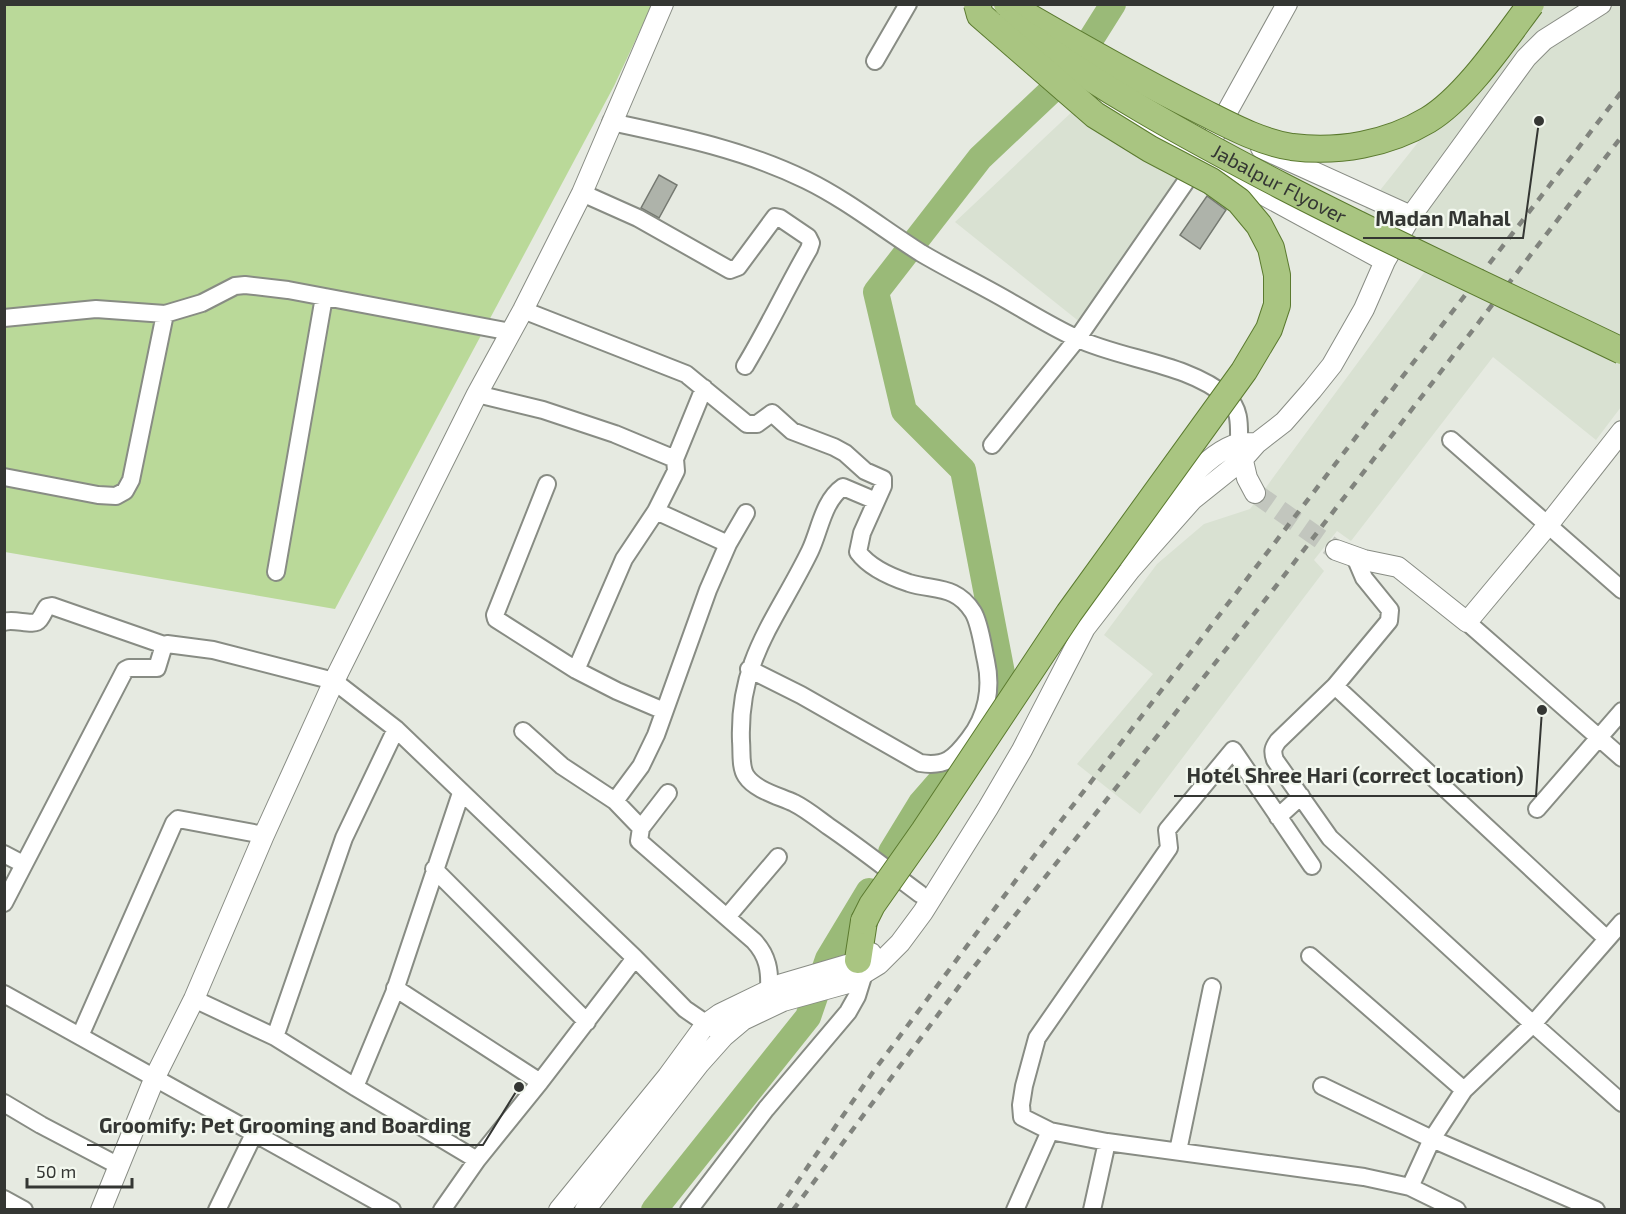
<svg xmlns="http://www.w3.org/2000/svg" width="1626" height="1214" font-family="'Exo 2',sans-serif">
<style>
.built{fill:#d9e1d2}
.green{fill:#bad999}
.lines{fill:none;stroke-linecap:round;stroke-linejoin:round}
.river{stroke:#9aba78;stroke-width:26}
.building{fill:#aeb3aa;stroke:#757971;stroke-width:1.5}
.tertiary-tunnel{stroke:#c2c6be;stroke-width:20;stroke-dasharray:20 10;stroke-linecap:butt}
.minor-casing{stroke:#888c84;stroke-width:20}
.tertiary-casing{stroke:#888c84;stroke-width:22}
.primary-casing{stroke:#5b7a2f;stroke-width:28}
.minor{stroke:#fff;stroke-width:16}
.tertiary{stroke:#fff;stroke-width:20}
.primary{stroke:#a9c581;stroke-width:26}
.rail{stroke:#81847e;stroke-width:4.5;stroke-dasharray:8 8;stroke-linecap:butt}
.primary-bridge-casing{stroke:#5b7a2f;stroke-width:28;stroke-linecap:butt}
.primary-bridge{stroke:#a9c581;stroke-width:26}
.labels{text-anchor:middle;stroke-width:4.5;stroke-linejoin:round;paint-order:stroke}
.street-label{font-size:20px;fill:#343633;stroke:#f3f8ef}
.leader{fill:none;stroke:#343633;stroke-width:2}
.callout-dot{fill:#343633;stroke:#f3f8ef;stroke-width:2}
.callout-label{font-size:21px;text-anchor:middle;font-weight:bold;fill:#343633;stroke:#f3f8ef;stroke-width:4.5;stroke-linejoin:round;paint-order:stroke}
</style>
<rect width="100%" height="100%" fill="#e6eae1"/>
<!-- built -->
<path class="built" d="M1527,5H1621V407L1596,440L1493,357L1351,541L1337,531L1314,560L1324,571L1140,814L1077,764L1153,674L1104,635L1157,564L1204,524L1250,509L1426,270L1362,213Z
M1075,109L1184,174L1081,323L955,222Z"/>
<!-- green -->
<path class="green" d="M4,5H652L614,86L335,609L5,552Z"/>
<g class="lines">
<!-- river -->
<path class="river" d="M891,852L921,803L984,731L1002,673L963,470L904,411L876,292L980,158L1069,74L1113,4
M654,1210L808,1017L828,959L869,891"/>
</g>
<!-- building -->
<path class="building" d="M659,175L677,185L659,218L641,208Z
M1207,196L1226,210L1200,249L1180,235Z"/>
<g class="lines">
<!-- tertiary-tunnel -->
<path class="tertiary-tunnel" d="M1255,493L1336,550"/>
<!-- minor casing -->
<g class="minor-casing">
<path id="minor" d="M875,61L908,4
M611,122C677,136 745,150 806,180C847,200 883,229 921,253C948,269 977,283 1005,299C1028,312 1052,327 1076,338C1122,360 1188,363 1227,397C1241,409 1239,427 1239,444
M582,193L638,218L730,270L738,267L775,217L780,218L808,237L811,243L809,249C787,287 768,328 745,366
M523,310L686,374L747,424H757L772,413L792,431L834,447L845,453L865,471L883,479V486L862,533L858,552C869,567 891,577 909,583C935,591 956,585 973,612C980,623 983,648 986,661C992,688 987,716 969,739C954,759 945,767 920,763L801,695L749,669
M4,318L96,309L165,314L202,303L235,286L245,285L288,290L511,332
M477,394L543,410L615,434L675,459L676,471L656,511L624,559L576,670
M1451,440L1622,590
M992,445L1077,339L1198,164
M675,459L704,388
M4,477L98,495L116,496L125,491L131,480L165,314
M547,484L495,615L496,619L576,670L617,691L664,711
M876,501L843,487C823,501 820,530 810,551C777,619 738,659 741,741C742,752 740,767 746,776C755,790 779,796 794,803C806,809 817,818 828,826C859,847 889,871 920,894
M656,511L728,544
M1355,557L1364,578L1390,610L1389,621L1335,686L1278,741C1273,748 1272,751 1275,760L1330,838L1533,1024L1622,1103
M276,572L324,297
M4,622C14,618 34,627 39,620C42,617 44,611 47,607L52,606L164,645
M1467,622L1622,758
M1335,686L1607,939
M523,731L562,766L615,801L641,828L639,841L754,941C768,956 770,971 769,990
M615,801L641,766L656,735L708,590L728,544L746,513
M1537,809L1622,711
M1278,817L1301,796
M641,828L668,793
M4,854L23,864
M1312,866L1233,750L1167,830L1169,848L1037,1038L1024,1086L1021,1105L1022,1117L1050,1131L1107,1142L1364,1177L1410,1187L1457,1210
M434,869L587,1022
M4,903L125,670L129,668H157L164,645L167,644L213,650L334,681L396,729L635,958L685,1009L717,1031
M727,917L778,857
M1310,956L1464,1090
M395,988L540,1082
M4,994L392,1210
M194,999L275,1037L355,1087L477,1160
M80,1036L174,823L178,819L264,835
M275,1037L344,838L396,729
M1322,1086L1432,1139L1596,1210
M355,1087L394,993L461,793
M4,1103L41,1125L119,1166
M1178,1151L1212,987
M1410,1187L1432,1139L1464,1090L1533,1024L1622,922
M4,1199L24,1210
M217,1210L255,1132
M442,1210L477,1160L540,1082L635,958
M689,1210L766,1109L848,1012L857,996L866,967
M1015,1210L1050,1131
M1092,1210L1107,1142"/>
</g>
<!-- tertiary casing -->
<g class="tertiary-casing">
<path id="tertiary" d="M1064,77L1214,168L1385,261
M1261,148L1411,216
M1202,157L1287,4
M1240,448L1247,478L1255,493
M1336,550L1364,560L1398,567L1467,622L1548,525L1622,431
M1124,556C1148,526 1202,452 1238,444C1244,443 1251,443 1257,443
M101,1210L155,1077L194,999L264,835L334,681L477,394L523,310L582,193L663,4
M559,1210L668,1076L706,1024L720,1014L782,984L850,964L871,953
M585,1210L699,1064L724,1036L743,1020L783,1001L848,983L879,964L900,943L923,912L988,808L1022,750L1085,628L1130,570L1192,500L1242,460L1257,443L1284,422L1312,390L1332,365L1364,309L1385,261L1411,216L1526,58L1544,40L1601,4"/>
</g>
<!-- primary casing -->
<g class="primary-casing">
<path id="primary" d="M858,960L864,921"/>
</g>
<!-- minor -->
<use href="#minor" class="minor"/>
<!-- tertiary -->
<use href="#tertiary" class="tertiary"/>
<!-- primary -->
<use href="#primary" class="primary"/>
<!-- rail -->
<path class="rail" d="M778,1210L873,1072L1034,856L1622,91
M793,1210L966,977L1273,590L1622,136"/>
<!-- primary-bridge casing -->
<g class="primary-bridge-casing">
<g id="primary-bridge">
<path d="M1007,4C1072,42 1136,79 1203,112C1231,126 1260,142 1292,147C1338,153 1388,144 1428,120C1466,97 1504,40 1531,4"/>
<path id="s1" d="M1010,23C1095,86 1188,137 1282,186C1394,244 1508,296 1622,351"/>
<path d="M864,921L872,905L924,831L1069,613L1244,371L1269,329L1277,305V275L1271,248L1259,225L1239,201L1211,181L1150,149L1095,115L980,15L977,4"/>
</g>
</g>
<!-- primary-bridge -->
<use href="#primary-bridge" class="primary-bridge"/>
</g>
<g class="labels">
<!-- street labels -->
<g class="street-label">
<text dy="7" stroke="none"><textPath href="#s1" startOffset="314">Jabalpur Flyover</textPath></text>
</g>
</g>
<!-- callouts -->
<path class="leader" d="M1539 121L1523 238H1363M1542 710L1536 796H1174M519 1087L483 1145H87"/>
<g class="callout-dot">
<circle cx="1539" cy="121" r="6"/>
<circle cx="1542" cy="710" r="6"/>
<circle cx="519" cy="1087" r="6"/>
</g>
<g class="callout-label">
<text x="1443" y="226">Madan Mahal</text>
<text x="1355" y="783">Hotel Shree Hari (correct location)</text>
<text x="285" y="1133">Groomify: Pet Grooming and Boarding</text>
</g>
<!-- border -->
<rect width="1626" height="1214" fill="none" stroke="#343633" stroke-width="12"/>
<!-- scale -->
<path d="M27 1178v9h105v-9" fill="none" stroke="#343633" stroke-width="3"/>
<text x="36" y="1178" font-size="18" fill="#343633" stroke="#f3f8ef" stroke-width="4.5" paint-order="stroke">50 m</text>
</svg>
